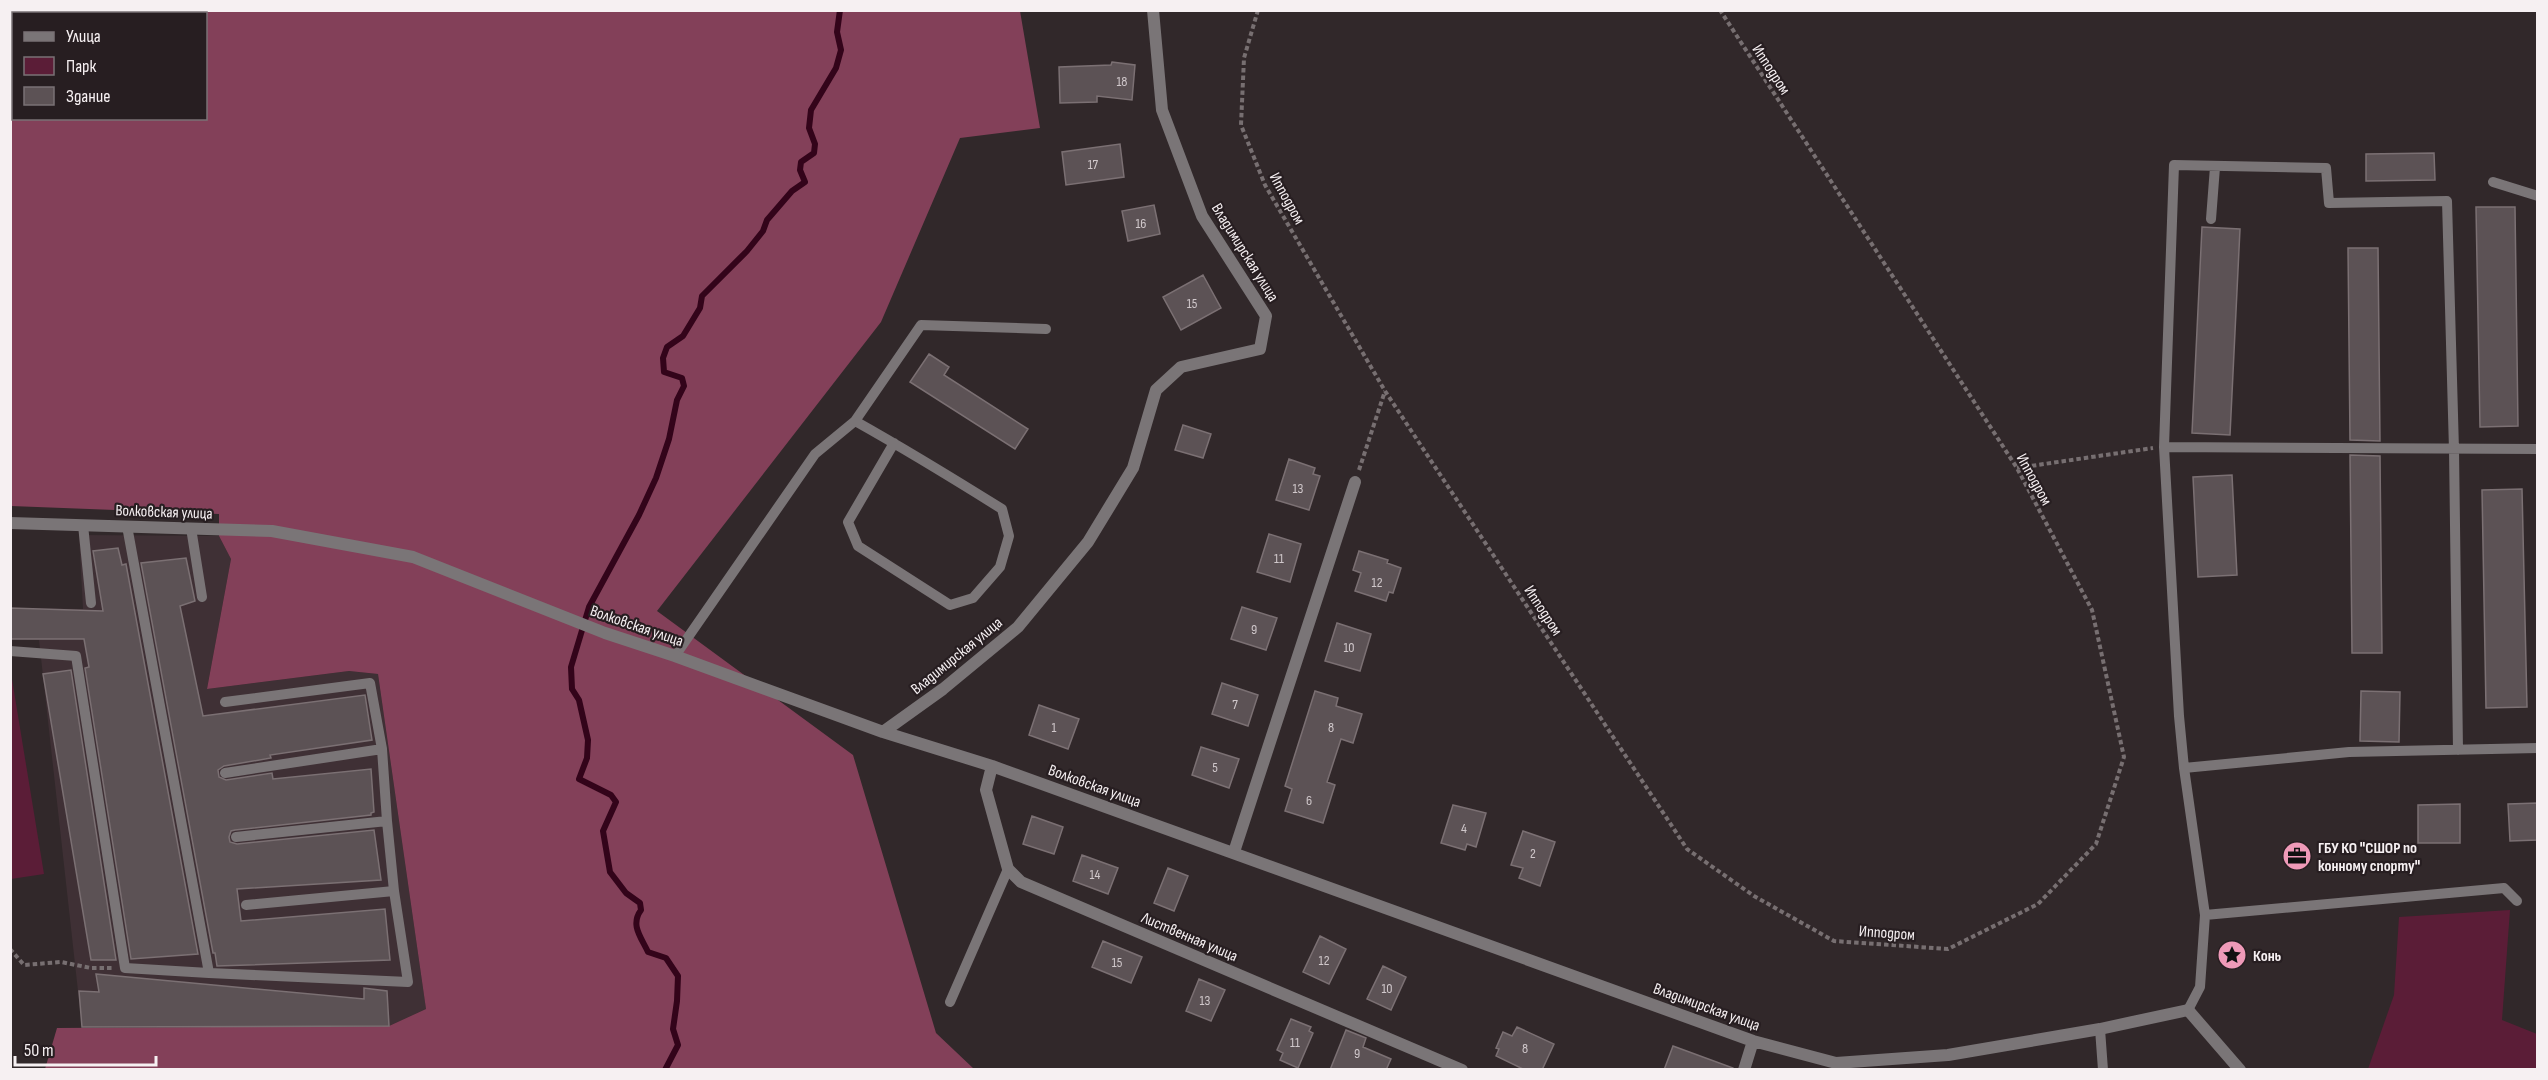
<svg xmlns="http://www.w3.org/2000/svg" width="2548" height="1080" font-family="'Sofia Sans Condensed',sans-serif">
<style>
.built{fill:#3f3035}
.green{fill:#5b1d37}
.forest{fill:#834059;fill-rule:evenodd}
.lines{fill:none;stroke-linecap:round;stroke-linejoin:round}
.stream{stroke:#33041a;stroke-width:6}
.building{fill:#5c5255;stroke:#7b7073;stroke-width:1.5}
.path{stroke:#776f71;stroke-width:4;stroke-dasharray:4.5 3;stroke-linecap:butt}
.service{stroke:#7a7577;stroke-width:10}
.minor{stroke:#7a7577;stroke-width:12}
.labels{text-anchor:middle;stroke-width:4.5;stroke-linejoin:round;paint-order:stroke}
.number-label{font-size:14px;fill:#d0c8cb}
.street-label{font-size:16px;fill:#f6f0f2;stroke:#271e21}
.poi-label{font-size:16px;font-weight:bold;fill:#f6f0f2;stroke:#271e21;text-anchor:start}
</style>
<rect width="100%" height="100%" fill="#31282a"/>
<!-- built -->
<path class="built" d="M79,535L219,536L231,559L207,689L349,671L378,674L426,1009L389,1026L82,1027L39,640L11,639V608L83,609Z"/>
<!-- green -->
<path class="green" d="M10,667L44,874L11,879H10Z
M2510,910L2502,1020L2537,1034V1069H2368L2394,995L2399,917Z"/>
<!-- forest -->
<path class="forest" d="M11,11H1020L1040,128L960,138L881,322L657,611L853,755L936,1033L974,1069H45L57,1028L389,1026L426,1009L378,674L349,671L207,689L231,559L219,536V514L11,506ZM14,14H206V118H14Z"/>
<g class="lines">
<!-- stream -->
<path class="stream" d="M665,1070L678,1045L673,1029L677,1001L678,976L666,958L648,952C641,937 630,925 641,910L640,903L626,893L610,872L603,831L616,802L611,795L579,779L587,758L588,740L579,700L572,689L571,667L589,607L639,515L656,478L669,439L677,400L684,386L682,378L664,372L663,358L667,347L683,336L700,308L702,296L747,251L763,231L767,220L792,191L805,182L800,170L801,162L814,153L815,144L809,128L811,110L836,68L841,50L837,32L840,10"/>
</g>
<!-- building -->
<path class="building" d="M1112,62L1135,65L1132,100L1097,96V102L1060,103L1059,67L1111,65Z
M1120,144L1124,177L1066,185L1062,152Z
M2434,153L2435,180L2366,181V154Z
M1154,205L1160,234L1128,241L1122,211Z
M2476,207H2515L2518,426L2480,427Z
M2202,227L2240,229L2230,435L2192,433Z
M2348,248H2378L2380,441L2350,440Z
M1203,275L1221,308L1181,330L1163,297Z
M929,354L949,367L944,375L1028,429L1015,449L910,382Z
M1183,425L1211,434L1203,458L1175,450Z
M2350,455L2380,456L2382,653H2352Z
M1289,459L1315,468L1313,474L1320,476L1309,510L1276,500Z
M2232,475L2237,575L2198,577L2193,477Z
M2522,489L2527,707L2486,708L2482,490Z
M1269,534L1301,544L1290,582L1257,572Z
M118,548L122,565L126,564L198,954L131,959L85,668L89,667L84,639H10V608L103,611L93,551Z
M1359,551L1388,560L1387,563L1401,568L1393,593L1389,592L1386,601L1355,591L1361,573L1353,570Z
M186,558L195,601L180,606L203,716L365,695L372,740L270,755L271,758L224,766L218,770L219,777L226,780L272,773L273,779L371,769L374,812L371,813V815L235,830L231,831L229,837L230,842L237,844L374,830L381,880L237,889L241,921L385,909L390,960L217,966L215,953H213L141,563Z
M1242,607L1277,618L1266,650L1231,639Z
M1337,623L1371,634L1360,671L1325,661Z
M71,670L116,960H91L43,674Z
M1222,683L1258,695L1248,726L1212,714Z
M1315,691L1338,698L1336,706L1362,714L1353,743L1341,739L1327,782L1335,785L1323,823L1285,811L1292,789L1285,786Z
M2361,691L2400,692L2399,742L2360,741Z
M1039,705L1079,719L1068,749L1029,735Z
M1201,747L1239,759L1229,788L1192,775Z
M2538,803V840L2510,841L2508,804Z
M2460,804V843H2418V805Z
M1453,805L1486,813L1476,847L1467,844L1465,850L1441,843Z
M1032,816L1063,827L1054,854L1023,844Z
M1523,831L1555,842L1540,886L1519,878L1523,868L1511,865Z
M1082,855L1118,868L1108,894L1073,881Z
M1168,868L1188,876L1174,911L1154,903Z
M1320,936L1346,949L1329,984L1303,972Z
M1103,941L1142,957L1131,983L1092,967Z
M1383,966L1406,977L1391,1010L1367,999Z
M96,974L364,999V988L387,991L389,1026L82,1027L79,991L99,992Z
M1199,979L1225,990L1211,1021L1186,1011Z
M1291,1019L1311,1027L1309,1031L1313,1033L1298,1068L1280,1060L1283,1053L1277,1050Z
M1517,1027L1554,1044L1542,1070H1525L1496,1056L1499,1049L1496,1048L1503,1032L1512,1036Z
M1346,1030L1366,1038L1363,1047L1391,1059L1386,1070H1330Z
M1673,1046L1733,1068V1070H1664Z"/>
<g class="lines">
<!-- path -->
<path class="path" d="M1258,10L1244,58L1241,125L1265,185L1385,391L1687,849L1754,896L1834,941L1948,949L2038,904L2096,844L2124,757L2092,610L2017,468L1720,10
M2017,468L2153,448
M1359,470L1385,391
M10,949L24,965L61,962L91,968H113"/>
<!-- service -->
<path class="service" d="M2493,182L2538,196
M2211,219L2215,167
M855,421L921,325L1046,329
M2164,447L2538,449
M83,525L91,603
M127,526L209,973L408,982L394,891L387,821L236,837
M191,528L202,597
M10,651L76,656L125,968L209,973
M675,656L815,454L855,421C905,449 954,479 1002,509L1009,536L1000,567L973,598L950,605L858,546L848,522L894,443
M225,702L370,683L382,749
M2184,768L2349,752L2538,748
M225,773L382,749L387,821
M246,905L394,891
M2205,915L2504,888L2517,901
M950,1002L1008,869
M2188,1010L2200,987L2205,915L2184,768L2179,716L2164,447L2174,165L2326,168L2329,203L2447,201L2454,450L2458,750
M2100,1029L2103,1070"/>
<!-- minor -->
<path class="minor" d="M10,523L272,531L413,557L605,633L675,656L883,732L992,766L1753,1041L1836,1063L1948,1055L2100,1029L2188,1010L2240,1070
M883,732L943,689L1018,627L1088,542L1133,468L1156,390L1181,367L1260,349L1266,316L1202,216L1162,110L1153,10
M992,766L986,790L1008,869L1021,882L1462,1070
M1234,852L1355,482
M1744,1070L1753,1041"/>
</g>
<!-- icons -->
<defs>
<g id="office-disc" transform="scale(1.5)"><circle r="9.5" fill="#ef9ab8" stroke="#271e21"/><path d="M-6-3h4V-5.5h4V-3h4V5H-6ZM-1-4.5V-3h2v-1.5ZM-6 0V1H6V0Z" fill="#111"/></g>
<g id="sight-disc" transform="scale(1.5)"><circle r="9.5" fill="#ef9ab8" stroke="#271e21"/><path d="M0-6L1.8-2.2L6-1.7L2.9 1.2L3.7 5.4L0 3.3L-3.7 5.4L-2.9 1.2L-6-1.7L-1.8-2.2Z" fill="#111"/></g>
</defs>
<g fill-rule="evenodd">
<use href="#office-disc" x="2297" y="856"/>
<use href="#sight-disc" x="2232" y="955"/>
</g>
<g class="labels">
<!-- number labels -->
<g class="number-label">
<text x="1122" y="86">18</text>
<text x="1093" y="169">17</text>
<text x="1141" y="228">16</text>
<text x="1192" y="308">15</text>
<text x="1298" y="493">13</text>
<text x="1279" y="563">11</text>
<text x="1377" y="587">12</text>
<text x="1254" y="634">9</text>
<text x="1349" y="652">10</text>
<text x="1235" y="709">7</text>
<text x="1054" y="732">1</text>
<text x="1331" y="732">8</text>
<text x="1215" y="772">5</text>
<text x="1309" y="805">6</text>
<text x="1464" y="833">4</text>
<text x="1533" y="858">2</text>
<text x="1095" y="879">14</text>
<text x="1324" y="965">12</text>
<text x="1117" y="967">15</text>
<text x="1387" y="993">10</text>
<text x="1205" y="1005">13</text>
<text x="1295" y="1047">11</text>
<text x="1525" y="1053">8</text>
<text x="1357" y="1058">9</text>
</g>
<!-- street labels -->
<g class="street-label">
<text transform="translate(1772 69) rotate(57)" y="6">Ипподром</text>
<text transform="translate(1288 198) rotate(61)" y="6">Ипподром</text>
<text transform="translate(1246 252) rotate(58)" y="6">Владимирская улица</text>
<text transform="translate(2035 479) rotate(61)" y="6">Ипподром</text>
<text transform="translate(164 511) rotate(2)" y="6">Волковская улица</text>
<text transform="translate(1544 610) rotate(57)" y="6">Ипподром</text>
<text transform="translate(637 625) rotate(19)" y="6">Волковская улица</text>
<text transform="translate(956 655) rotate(-39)" y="6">Владимирская улица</text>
<text transform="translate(1095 785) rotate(20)" y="6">Волковская улица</text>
<text transform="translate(1887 932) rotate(4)" y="6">Ипподром</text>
<text transform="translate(1190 936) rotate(23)" y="6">Лиственная улица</text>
<text transform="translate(1707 1006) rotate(20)" y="6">Владимирская улица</text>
</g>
<!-- poi labels -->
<g class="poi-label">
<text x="2318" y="853">ГБУ КО "СШОР по<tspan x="2318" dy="18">конному спорту"</tspan></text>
<text x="2253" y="961">Конь</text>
</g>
</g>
<!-- border -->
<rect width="2548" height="1080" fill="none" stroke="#f6f0f2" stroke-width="24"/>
<!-- legend -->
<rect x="12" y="12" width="195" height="108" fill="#271e21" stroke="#7a7275" stroke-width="1.5"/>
<rect x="24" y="32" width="30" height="9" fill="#7a7577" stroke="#7a7275" stroke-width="1.5"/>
<text x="66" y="42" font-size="18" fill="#f6f0f2">Улица</text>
<rect x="24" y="57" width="30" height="18" fill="#5b1d37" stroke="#7a7275" stroke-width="1.5"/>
<text x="66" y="72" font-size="18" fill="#f6f0f2">Парк</text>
<rect x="24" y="87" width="30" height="18" fill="#5c5255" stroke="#7a7275" stroke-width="1.5"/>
<text x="66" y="102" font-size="18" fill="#f6f0f2">Здание</text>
<!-- scale -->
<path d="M15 1056v9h141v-9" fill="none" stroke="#f6f0f2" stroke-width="3"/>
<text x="24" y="1056" font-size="18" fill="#f6f0f2" stroke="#271e21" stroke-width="4.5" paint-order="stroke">50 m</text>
</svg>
